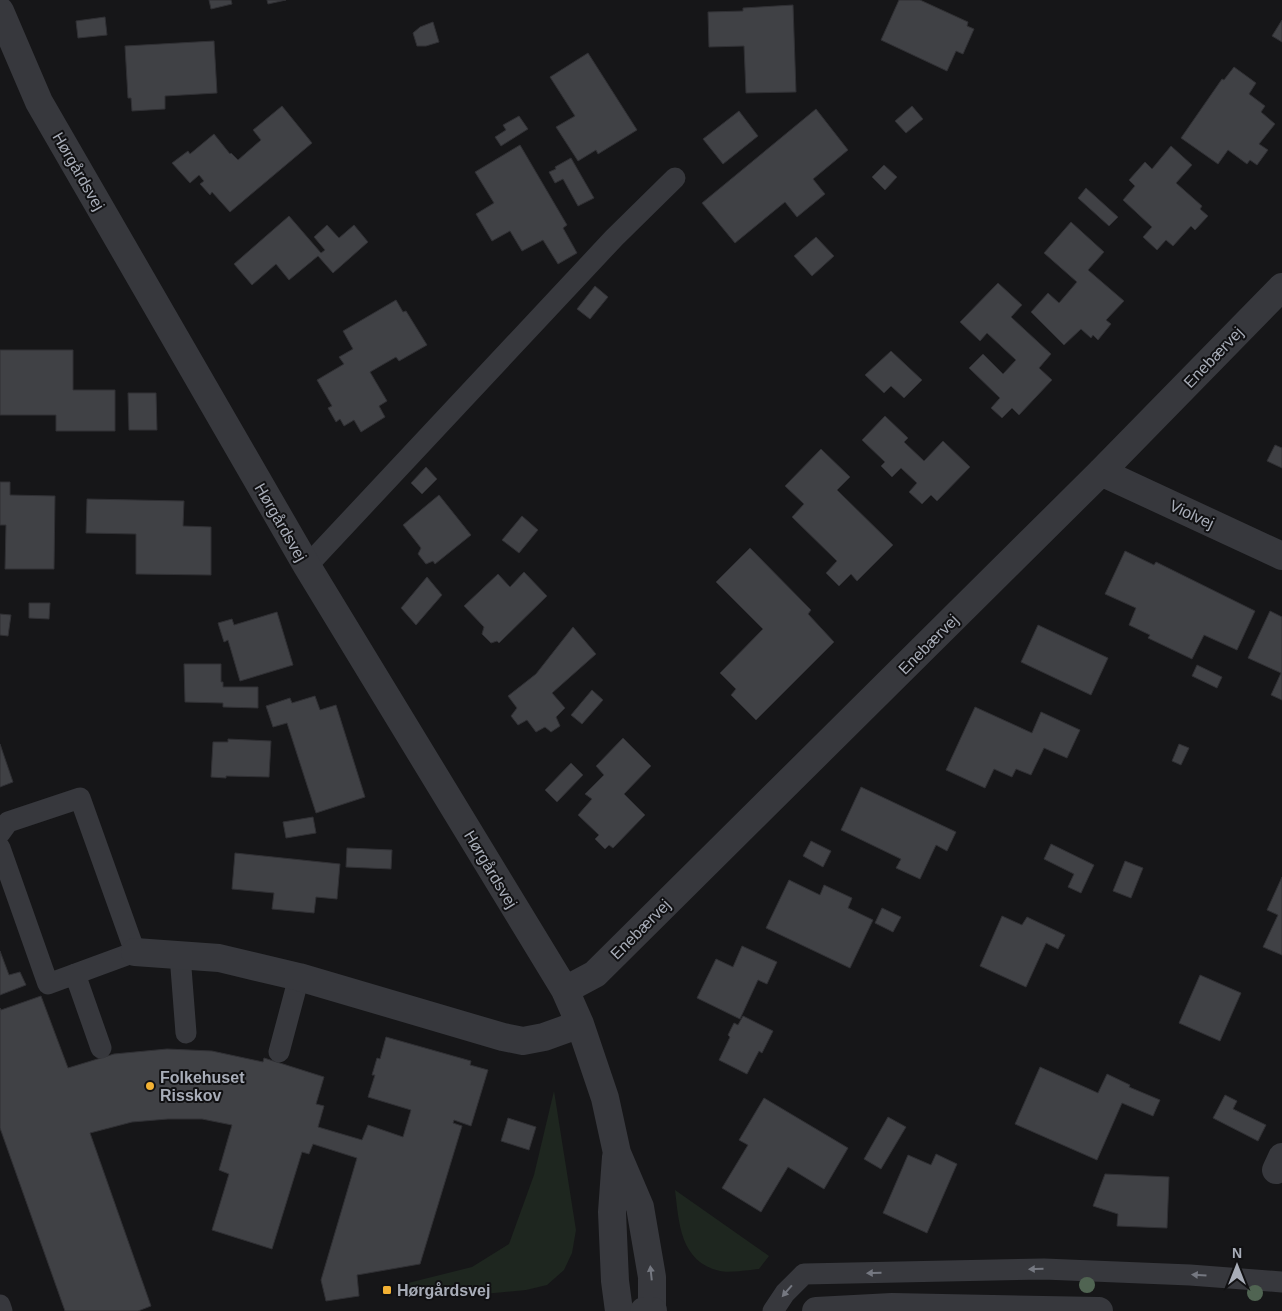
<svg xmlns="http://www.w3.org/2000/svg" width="1282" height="1311" font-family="Arial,sans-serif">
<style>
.green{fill:#1e261f}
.building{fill:#404145;stroke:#303034}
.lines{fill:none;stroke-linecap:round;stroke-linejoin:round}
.service{stroke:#37383d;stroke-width:21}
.minor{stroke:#37383d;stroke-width:28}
.tertiary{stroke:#37383d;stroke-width:28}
.tree{fill:#506452}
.oneway{fill:#757881}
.poi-dot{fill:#f2b134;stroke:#111113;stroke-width:2}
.labels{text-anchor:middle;stroke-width:4;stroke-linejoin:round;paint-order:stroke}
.street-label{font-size:16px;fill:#a8adb8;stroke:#111113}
.poi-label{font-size:16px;font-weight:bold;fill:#a8adb8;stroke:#111113;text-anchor:start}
</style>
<rect width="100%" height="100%" fill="#161618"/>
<!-- green -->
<path class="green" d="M554,1091L576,1230L572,1253L564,1270L547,1285L526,1290L473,1295L410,1294L408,1283L472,1267L509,1244L534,1175Z
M675,1190L769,1256L759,1269C749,1270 729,1273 720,1271C680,1262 679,1223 675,1190Z"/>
<!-- building -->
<path class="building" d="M209,0H231L232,4L211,9Z
M267,0H286L268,4Z
M899,0H920L968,22L967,26L974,29L963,54L956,51L947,71L881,40Z
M793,5L796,92L746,93L744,46L709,47L708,12L743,11V8Z
M105,17L107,35L78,38L76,21Z
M1282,20V42L1272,36Z
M433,22L439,42L426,46H417L413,33L420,27Z
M214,41L217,93L165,96V109L132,111L131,98H128L125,46Z
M588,53L637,130L598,154L596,150L578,161L556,127L575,116L550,77Z
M1234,67L1256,83L1249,94L1265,106L1261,112L1275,124L1259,144L1268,150L1257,165L1250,160L1247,164L1228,150L1218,164L1181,138L1222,79L1224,80Z
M282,106L312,143L230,212L212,192L210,195L200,184L204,181L199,175L190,183L172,163L188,151L190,154L214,134L230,154L231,153L238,160L261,140L253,130Z
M912,106L923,119L906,133L895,121Z
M816,109L848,150L813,179L825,194L797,217L785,202L735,243L702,203Z
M739,111L758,136L723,164L703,139Z
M519,116L528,129L501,146L495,137L506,130L503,125Z
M520,145L567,225L563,228L577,253L558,264L543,240L522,251L510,231L492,241L476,214L494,203L475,172Z
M1171,146L1192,165L1176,183L1202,206L1200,209L1208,216L1195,230L1191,226L1173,246L1166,240L1157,250L1143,237L1152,227L1123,200L1135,186L1129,180L1145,162L1152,169Z
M571,158L594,198L578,206L563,179L555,183L549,172L556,169L555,167Z
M884,165L897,177L885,190L872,177Z
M1086,188L1118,217L1109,226L1078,198Z
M289,216L321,253L325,250L314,237L327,225L339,238L354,225L368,242L333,273L318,256L289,280L276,264L252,285L234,264Z
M1071,222L1104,252L1088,270L1124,301L1106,320L1111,324L1098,340L1093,335L1091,338L1081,329L1064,345L1031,312L1048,293L1059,303L1077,282L1044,253Z
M816,237L834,256L812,276L794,256Z
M998,283L1022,305L1011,317L1051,354L1039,368L1052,380L1019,415L1012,408L1002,418L991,408L1000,398L969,368L983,354L1003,374L1016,360L987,333L980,341L960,322Z
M595,286L608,297L590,319L577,309Z
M396,300L403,312L406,311L427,345L399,361L396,357L370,372L387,401L379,406L385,417L361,432L354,420L344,426L340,419L336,422L328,408L332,406L317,380L344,364L339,357L353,349L343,331Z
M0,350H73V390H115V431H56V415H0Z
M891,351L922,380L904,398L891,386L884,393L865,375Z
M128,393H156L157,430H129Z
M885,416L908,438L904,442L924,461L943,441L970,467L937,501L931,495L922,504L909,492L917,483L901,468L892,477L881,466L885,462L862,440Z
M1275,445L1282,448V468L1267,461Z
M821,449L850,477L837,490L893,545L857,581L851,574L839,586L826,573L837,561L792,517L804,504L785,486Z
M426,467L437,479L422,494L411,483Z
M0,482H10V495L55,496L54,569H5L6,525H0Z
M439,495L471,535L435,564L433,561L426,564L418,554L421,548L403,525Z
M87,499L184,501L183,526L211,527V575L136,574V534L86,533Z
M522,516L538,530L519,553L502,540Z
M750,548L811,610L808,614L834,642L756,720L731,695L736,689L720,673L763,629L716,582Z
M1125,551L1154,565L1156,562L1255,611L1237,650L1204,635L1192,659L1148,638L1150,635L1129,625L1136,608L1105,594Z
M524,572L547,596L499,643L497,641L491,643L482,634L484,627L464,606L498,574L510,587Z
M427,577L442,595L416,625L401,608Z
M29,603H50L49,619L29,618Z
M1270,611L1282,617V700L1271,695L1281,673L1248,658Z
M277,612L293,665L240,681L228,640L224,642L218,623L232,619L234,625Z
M0,614L11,615L8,636L0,635Z
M1038,625L1108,658L1091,695L1021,662Z
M573,627L596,654L552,693L565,708L556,717L560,726L551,732L545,727L536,732L527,720L518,725L511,716L517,708L508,696L536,674Z
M184,664H221V682H223V687H258V708L223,707V703L185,702Z
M1197,665L1222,677L1217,688L1192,676Z
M592,690L603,700L582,724L571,715Z
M315,696L320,710L336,705L365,797L316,813L287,723L273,727L266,706L290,698L292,703Z
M975,707L1032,733L1041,712L1080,730L1067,758L1044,748L1031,775L1016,769L1012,777L994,769L985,788L946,770Z
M623,738L651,766L624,794L645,815L613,848L609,845L605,849L595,839L599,835L578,815L592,799L585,794L604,775L596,766Z
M228,739L271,741L269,777L226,776V778L211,777L213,742H228Z
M0,744L13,782L0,787Z
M1179,744L1189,748L1181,765L1172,761Z
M571,763L583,775L557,802L545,790Z
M861,787L956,832L947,851L936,845L920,879L896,868L901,859L841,830Z
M313,817L316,833L286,838L283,822Z
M811,841L831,851L823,867L803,856Z
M1051,844L1094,865L1081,893L1068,887L1074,874L1044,859Z
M347,848L392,850L391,869L346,867Z
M235,853L340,864L337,899L316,897L314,913L272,909L274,893L232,889Z
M1125,861L1143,868L1131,898L1113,891Z
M1282,877V955L1263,947L1278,915L1267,910Z
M789,880L820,895L824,885L852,898L848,908L873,920L850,968L766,928Z
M882,908L901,917L893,932L875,923Z
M1002,916L1022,925L1027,917L1065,935L1058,949L1046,943L1026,987L980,966Z
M742,946L777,962L767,984L758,980L740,1019L697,998L716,959L733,967Z
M0,951L9,975L20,972L26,985L0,995Z
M1200,975L1241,993L1220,1041L1179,1023Z
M41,996L68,1068L114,1054L167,1049L212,1051L263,1062L264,1058L324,1077L316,1104L324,1106L318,1127L362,1140L368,1125L403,1137L411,1110L368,1097L375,1075H372L377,1058L380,1059L386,1037L471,1061L470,1065L488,1070L471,1126L454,1120L453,1123L462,1126L420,1264L357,1275L359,1296L326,1301L321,1280L357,1158L313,1144L309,1154L302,1152L272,1249L212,1230L229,1174L219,1170L232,1125L202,1119H168L132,1122L90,1133L151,1306L138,1311H65L0,1128V1008L1,1010Z
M743,1016L773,1031L762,1053L759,1051L747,1074L719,1060L730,1037L728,1035L734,1023L738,1025Z
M1040,1067L1098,1093L1107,1074L1130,1085L1129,1087L1160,1100L1153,1116L1122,1103L1097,1160L1015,1124Z
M1225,1095L1237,1101L1233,1109L1266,1125L1258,1141L1213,1118Z
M764,1098L848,1148L824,1189L788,1167L761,1212L722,1188L748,1145L739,1140Z
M888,1117L906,1127L881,1169L864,1159Z
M508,1118L536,1127L529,1150L501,1141Z
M936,1154L957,1164L927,1233L883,1213L908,1155L931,1165Z
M1105,1174L1169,1177L1167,1228L1117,1226L1118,1214L1093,1206Z"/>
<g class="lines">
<!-- service -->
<path class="service" d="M307,566L614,238L675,178
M0,833L8,822L80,798L135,952L48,984L0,848
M180,955L186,1033
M75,974L101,1048
M279,1052L299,977
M0,1305L2,1311
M773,1311L785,1293L804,1274L1044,1269L1190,1275L1282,1282"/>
<!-- minor -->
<path class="minor" d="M0,11L39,102L307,566L565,990L580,1024L605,1098L617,1153L640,1207L652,1277V1311
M1101,472L1282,556
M135,952L219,958L299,977L503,1037L523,1041L544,1037L580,1024
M565,990L595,974L1101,472L1282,287
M616,1157L612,1212L615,1281L619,1311
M1276,1170L1282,1157"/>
<!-- tertiary -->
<path class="tertiary" d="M644,1311H653
M816,1311L892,1307L1099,1311"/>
</g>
<!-- trees -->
<g class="tree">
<circle cx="1087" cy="1285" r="8"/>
<circle cx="1255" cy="1293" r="8"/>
</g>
<!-- one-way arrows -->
<defs><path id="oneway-solid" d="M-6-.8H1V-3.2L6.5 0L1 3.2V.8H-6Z" transform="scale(1.25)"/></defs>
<g class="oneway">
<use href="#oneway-solid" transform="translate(1036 1269) rotate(179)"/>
<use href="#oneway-solid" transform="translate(651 1273) rotate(-96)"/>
<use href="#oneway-solid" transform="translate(874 1273) rotate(179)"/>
<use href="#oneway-solid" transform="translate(1199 1275) rotate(-176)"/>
<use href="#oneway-solid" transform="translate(787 1291) rotate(131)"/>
</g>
<!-- markers -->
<g class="poi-dot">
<circle cx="150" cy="1086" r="5"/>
<rect x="382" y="1285" width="10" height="10" rx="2.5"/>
</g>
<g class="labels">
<!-- street labels -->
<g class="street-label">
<text transform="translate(79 171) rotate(60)" y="6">Hørgårdsvej</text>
<text transform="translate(1213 357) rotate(-46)" y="6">Enebærvej</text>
<text transform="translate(1192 514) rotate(25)" y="6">Violvej</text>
<text transform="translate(281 522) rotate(60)" y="6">Hørgårdsvej</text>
<text transform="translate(928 644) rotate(-45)" y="6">Enebærvej</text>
<text transform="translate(491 869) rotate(59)" y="6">Hørgårdsvej</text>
<text transform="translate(640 929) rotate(-45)" y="6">Enebærvej</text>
</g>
<!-- poi labels -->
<g class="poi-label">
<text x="160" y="1083">Folkehuset<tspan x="160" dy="18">Risskov</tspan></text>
<text x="397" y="1296">Hørgårdsvej</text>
</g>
</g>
<!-- north arrow -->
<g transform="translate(1237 1266)" stroke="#111113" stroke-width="4" paint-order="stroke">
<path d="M0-4L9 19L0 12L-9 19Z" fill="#a8adb8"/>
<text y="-8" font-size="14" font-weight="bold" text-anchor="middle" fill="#a8adb8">N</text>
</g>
</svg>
